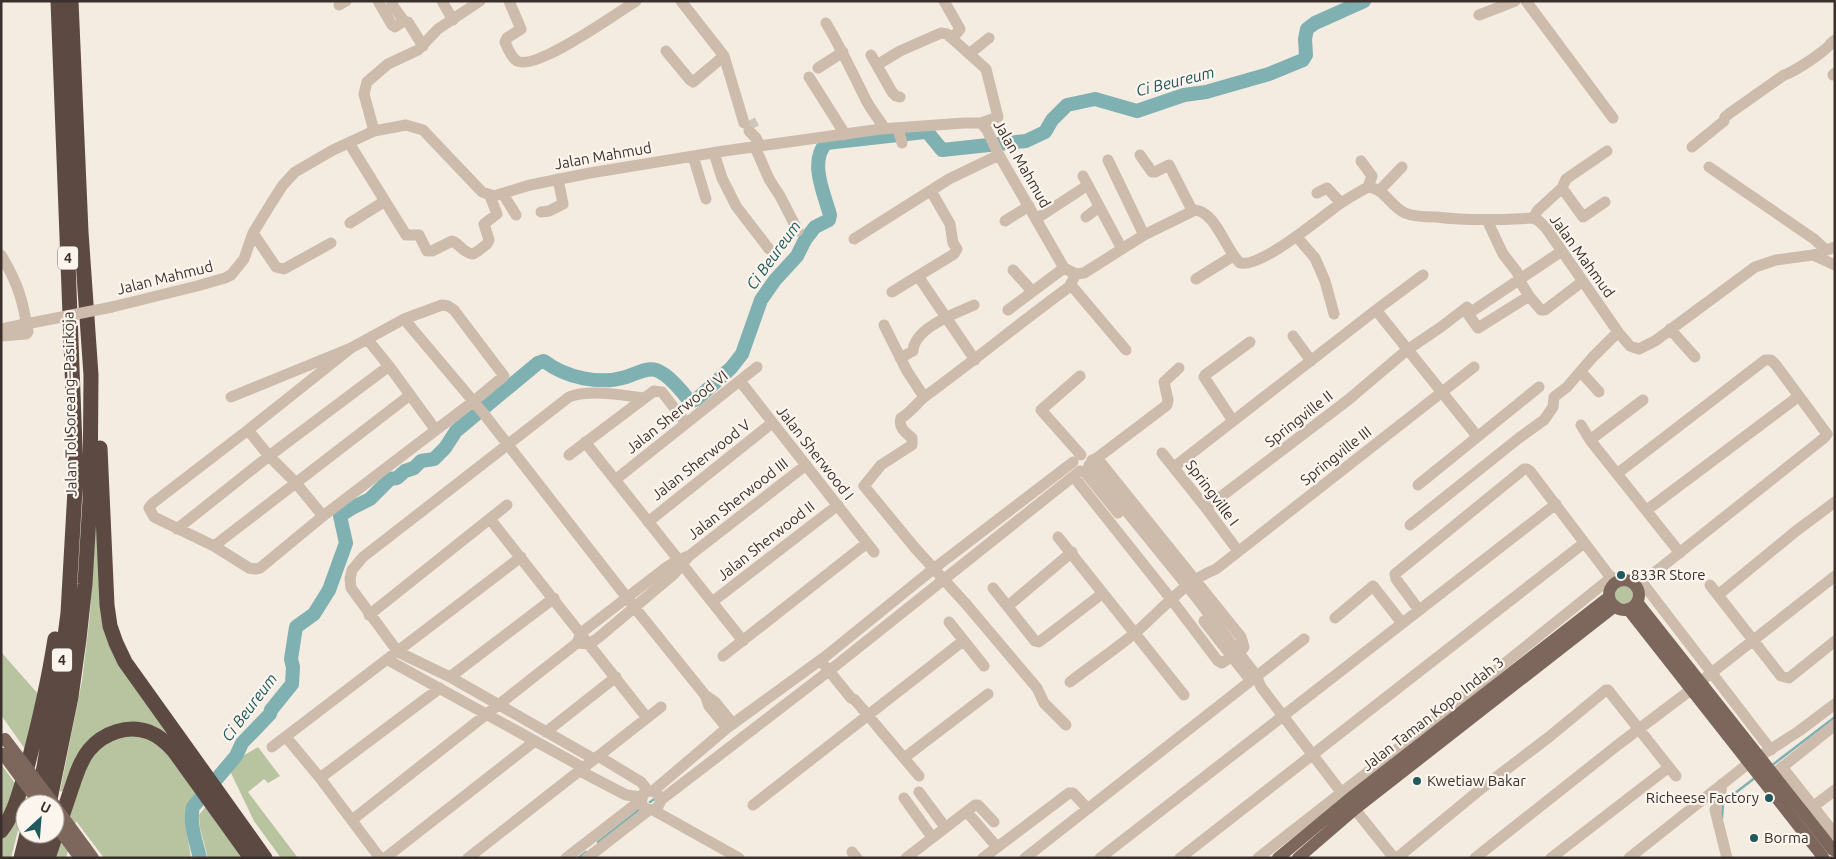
<svg xmlns="http://www.w3.org/2000/svg" width="1836" height="859" font-family="Ubuntu,sans-serif">
<style>
.green{fill:#b8c4a0}
.lines{fill:none;stroke-linecap:round;stroke-linejoin:round}
.stream{stroke:#7fb0b2;stroke-width:2.5}
.river{stroke:#7fb0b2;stroke-width:14}
.minor-tunnel{stroke:#cfc6bd;stroke-width:11;stroke-dasharray:11 5.5;stroke-linecap:butt}
.minor{stroke:#cdbbac;stroke-width:11}
.major{stroke:#7d675c;stroke-width:12}
.highway{stroke:#5c4a42;stroke-width:15}
.minor-bridge{stroke:#cdbbac;stroke-width:11}
.major-bridge{stroke:#7d675c;stroke-width:12}
.poi-dot{fill:#1f5a5e;stroke:#fbf5ee;stroke-width:2}
.labels{text-anchor:middle;stroke-width:4.5;stroke-linejoin:round;paint-order:stroke}
.shield{fill:#fbf5ee;stroke:#756b66;stroke-width:1}
.shield-label{font-size:14px;font-weight:bold;fill:#3b302b}
.street-label{font-size:15px;fill:#3b302b;stroke:#fbf5ee}
.poi-label{font-size:15px;fill:#3b302b;stroke:#fbf5ee;text-anchor:start}
.water-label{font-size:16px;font-style:italic;fill:#1f5a5e;stroke:#fbf5ee}
</style>
<rect width="100%" height="100%" fill="#f4ebe1"/>
<!-- green -->
<path class="green" d="M96,518L113,647L177,740L111,726L65,792L60,791L82,681L90,614Z
M1615 596a11 11 0 1 1 22 0a11 11 0 1 1-22 0Z
M1,652L39,695L25,749L1,715Z
M119,736H143L165,749L196,793C178,814 188,833 191,858H104L76,821L66,858H55L90,757L100,748Z
M258,747L280,776L268,783L264,779L248,792L298,858H281L254,821L231,773L241,757Z
M1,764L17,786L1,824Z
M25,793L27,794L11,858H1V837Z
M206,806L243,858H208L200,828L199,815Z"/>
<g class="lines">
<!-- stream -->
<path class="stream" d="M1771,766L1835,717
M650,802L656,798
M1722,818L1723,804L1730,797L1756,777
M598,842L640,809
M578,858L586,852"/>
<!-- river -->
<path class="river" d="M200,858C196,841 189,824 193,807L236,756L242,743L270,714L271,710L292,684L293,667L291,659L296,627L314,614L329,590L346,543L340,516L352,508L370,499L390,479L397,478L405,471L414,468L421,461L434,459L445,448L456,431L538,363L544,361C566,378 600,385 626,377C636,374 646,367 656,370C668,374 683,392 690,402L697,399L731,368L742,354L761,300L775,280L797,256L805,240L815,227L829,220L830,215C824,193 809,162 826,143L925,132L929,134L942,150L1026,141L1045,132L1052,120L1067,105L1095,99L1137,111L1184,95L1206,92L1269,74L1303,60L1306,55L1305,39L1307,29L1315,23L1364,1"/>
<!-- minor-tunnel -->
<path class="minor-tunnel" d="M750,120L754,128"/>
<!-- minor -->
<path class="minor" d="M378,1L392,25L395,27L404,21L408,22L423,46
M393,1L392,3L393,6L404,21
M442,1L453,20
M509,1L521,29L507,38L505,42C507,47 512,58 517,61C536,71 617,13 636,1
M681,1L724,56L744,123
M944,1L960,29L956,34L950,37
M1526,1L1613,118
M339,5L346,1
M1479,15L1515,1
M826,23C841,48 853,74 866,100C871,110 879,119 885,129
M666,51L690,80L693,82L724,56
M969,54L989,38
M871,55L892,92L896,96L900,97
M877,65L900,51L941,33L947,34L986,69L998,117L981,123
M818,68L843,52
M1833,75L1835,73
M809,77L843,131L844,135
M898,128L902,143
M374,131L364,94L367,82L388,64L418,50L438,29L480,1
M749,131L756,138L760,146
M349,143L406,235H419L427,251H432L452,241C460,244 463,253 473,254L478,251L487,244L489,240L484,224L497,214L490,196
M755,147L769,179L780,196L798,231
M1692,147L1724,121L1725,117L1730,113L1784,75C1792,73 1816,57 1823,51C1828,48 1830,43 1835,40
M714,153L722,178L736,206L769,249
M1140,155L1152,172H1155L1169,165L1192,210
M693,156L706,199
M1108,160L1144,235
M1361,161L1372,176L1368,187
M1709,167L1814,239L1826,250
M1083,176L1122,249
M1562,188L1583,217L1605,202
M931,191L950,224L953,243L957,249L954,254L918,276L975,360
M1379,191L1402,167
M1317,193L1327,188L1341,203
M503,194L516,215
M541,212L549,211L563,204L558,179
M1086,217L1099,207
M1533,218L1538,210L1562,188L1566,179L1607,151
M1036,219L1088,185
M1487,220L1503,254L1517,272L1521,283L1529,296L1541,310H1545L1583,281
M1005,221L1029,206
M350,223L385,201
M253,233L276,267L284,269L331,243
M1297,237L1315,258L1325,281L1334,314
M854,239L949,179L999,155
M1,255C18,283 23,301 28,332L26,334L1,336
M1813,255L1835,265
M1013,270L1032,291
M1196,279L1233,256
M1071,285L1126,350
M892,292L918,276
M1529,296L1478,328L1468,314L1562,251
M112,307L197,286L225,278L231,275L244,259L253,233L272,202L283,185L295,172L333,150L374,131L406,125L423,130L482,192L494,196L530,185L590,173L724,151L881,129L964,123H981L987,130L999,155L1064,268L1076,274L1084,273L1144,235L1195,210C1216,212 1225,249 1240,263C1262,268 1322,216 1341,203C1350,197 1359,192 1368,187C1384,188 1391,207 1405,213C1414,217 1426,217 1436,217C1468,221 1500,220 1533,218L1539,221L1546,228L1618,332L1630,346L1639,349L1655,341L1755,267L1776,260L1813,255L1835,247
M1008,310L1064,268
M1376,310L1477,436
M404,319L484,414L635,608L705,695
M884,325L907,371L924,397
M1,329L21,325
M1670,329L1695,357
M1293,336L1311,361
M367,339L389,366L435,429
M900,358L913,351C914,328 956,313 974,305
M1581,372L1599,392
M1080,376L1041,410L1081,455
M740,381L874,552
M231,397L351,348L404,319L442,305L448,306L454,310L504,376L474,401L323,516L260,568L255,569L249,568L214,546L154,517L149,508L153,503L248,430L351,348
M1233,421L1204,377L1205,375L1250,342
M1581,425L1590,440L1680,553
M248,430L269,456L295,482L323,516
M1590,440L1643,400
M585,442L743,641
M1162,453L1206,508L1238,551
M569,455L654,391L662,392L686,423
M1097,458L1241,637L1244,647L1239,654
M1092,460L1097,458L1167,405L1168,400L1164,382L1179,368
M1089,465L1184,582L1256,675L1261,687L1341,792L1394,858
M1174,467L1376,310L1423,275
M1084,471L1118,513
M1618,473L1765,360H1771L1776,365L1827,434L1824,438L1654,573L1635,584
M1074,477L1171,599L1218,661L1222,663L1231,657
M615,480L757,367
M1418,485L1539,387
M1206,508L1348,400L1407,350L1441,327L1467,307
M1647,510L1799,396
M490,519L647,718
M648,522L772,423
M1410,525L1519,438L1544,420L1553,407L1554,397L1567,387L1592,358L1618,332
M177,529L269,456L389,366
M1058,537L1184,695
M214,546L410,395
M915,548L864,486L881,465L912,445V438C905,432 898,427 901,418C912,412 918,401 927,395C975,360 1021,322 1069,287L1076,274
M1641,581L1771,750
M1710,585L1781,676L1789,678L1835,641
M993,588L1035,641L1039,642L1103,593
M1718,595L1796,531L1835,502
M712,602L838,505
M966,604L1037,688L1044,703L1066,725
M1008,606L1072,552
M1419,610L1396,579L1395,574L1524,469H1527L1530,471L1615,583
M369,615L507,505
M1335,618L1373,586L1402,623
M1204,621L1248,677
M949,622L984,666
M577,643L589,644L598,638L674,574L689,556L806,465
M723,656L867,543
M388,660L584,768
M825,666L851,698L855,700L919,776
M450,677L554,598
M1705,678L1835,576
M1070,682C1091,666 1114,650 1135,633C1161,611 1183,582 1216,569L1474,367
M727,728L709,706L705,695L715,702L733,724
M546,732L616,677
M286,737L320,778L380,858
M272,747L521,557
M1765,753L1799,731L1835,704
M598,756L641,782L648,791C661,791 665,804 653,810L646,809L641,804L643,794L648,791
M904,758L988,694
M594,759L450,677L398,652L351,588L350,579L352,570L363,557L569,397C588,389 623,395 643,398
M1782,767L1835,834
M580,771L626,795L641,797
M1776,772L1835,725
M320,778L440,688
M1722,784L1720,797L1715,810L1727,858
M653,791L727,728L826,656L932,570L1073,462
M919,792L945,827
M904,798L932,837
M661,800L834,667L1080,471
M753,805L963,641
M653,810L739,858
M967,812L997,847
M1806,812L1835,790
M352,820L577,643L581,633L664,569L678,560L689,556
M852,852L857,858
M385,858L535,741
M468,858L661,707
M566,858L641,800
M587,858L649,810
M906,858L975,805H978L994,822
M983,858L1069,793H1073L1088,809
M1025,858L1304,639
M1100,858L1556,504
M1180,858L1584,543
M1258,858L1433,721L1612,577
M1397,858L1482,788L1549,737L1606,690H1608L1676,776
M1475,858L1619,744L1692,689
M1551,858L1669,767
M1629,858L1749,763"/>
<!-- major -->
<path class="major" d="M1609 595a15 15 0 1 1 30 0a15 15 0 1 1-30 0Z
M1637,602L1833,850
M1628,609L1823,857
M85,847L93,858
M1278,858L1348,800L1609,597
M1298,858L1355,809L1615,606"/>
<!-- highway -->
<path class="highway" d="M100,448L107,605L110,626L116,643L125,662L265,858
M37,795L44,767L60,675L68,613L76,472L58,1
M49,804L71,697L79,639L85,584L90,499L91,375L81,232L71,1
M1,831C15,813 19,792 26,771C38,727 48,684 55,639
M21,858L27,834
M35,858L41,834
M48,858L75,778C78,769 82,759 89,750C103,733 128,724 149,732C159,736 167,743 174,751L251,858"/>
<!-- minor-bridge -->
<path class="minor-bridge" d="M21,325L112,307
M915,548L966,604"/>
<!-- major-bridge -->
<path class="major-bridge" d="M5,739L54,804
M3,754L40,804
M55,806L85,847
M55,824L80,858"/>
</g>
<!-- markers -->
<g class="poi-dot">
<circle cx="1621" cy="575" r="5"/>
<circle cx="1417" cy="781" r="5"/>
<circle cx="1769" cy="798" r="5"/>
<circle cx="1754" cy="838" r="5"/>
</g>
<g class="labels">
<!-- shield labels -->
<g class="shield">
<rect x="58" y="246.5" width="20" height="23" rx="4"/>
<rect x="52" y="648.5" width="20" height="23" rx="4"/>
</g>
<g class="shield-label">
<text x="68" y="263">4</text>
<text x="62" y="665">4</text>
</g>
<!-- street labels -->
<g class="street-label">
<text transform="translate(603 156) rotate(-10)" y="5">Jalan Mahmud</text>
<text transform="translate(1022 164) rotate(60)" y="5">Jalan Mahmud</text>
<text transform="translate(1582 256) rotate(54)" y="5">Jalan Mahmud</text>
<text transform="translate(165 278) rotate(-14)" y="5">Jalan Mahmud</text>
<text transform="translate(70 404) rotate(-91)" y="5">Jalan Tol Soreang–Pasirkoja</text>
<text transform="translate(677 412) rotate(-38)" y="5">Jalan Sherwood VI</text>
<text transform="translate(1299 419) rotate(-38)" y="5">Springville II</text>
<text transform="translate(815 453) rotate(52)" y="5">Jalan Sherwood I</text>
<text transform="translate(1336 456) rotate(-38)" y="5">Springville III</text>
<text transform="translate(701 460) rotate(-38)" y="5">Jalan Sherwood V</text>
<text transform="translate(1212 493) rotate(53)" y="5">Springville I</text>
<text transform="translate(738 499) rotate(-38)" y="5">Jalan Sherwood III</text>
<text transform="translate(766 541) rotate(-38)" y="5">Jalan Sherwood II</text>
<text transform="translate(1433 714) rotate(-38)" y="5">Jalan Taman Kopo Indah 3</text>
</g>
<!-- poi labels -->
<g class="poi-label">
<text x="1631" y="580">833R Store</text>
<text x="1427" y="786">Kwetiaw Bakar</text>
<text x="1759" y="803" text-anchor="end">Richeese Factory</text>
<text x="1764" y="843">Borma</text>
</g>
<!-- water labels -->
<g class="water-label">
<text transform="translate(1175 81) rotate(-14)" y="6">Ci Beureum</text>
<text transform="translate(773 255) rotate(-54)" y="6">Ci Beureum</text>
<text transform="translate(249 707) rotate(-53)" y="6">Ci Beureum</text>
</g>
</g>
<!-- border -->
<rect width="1836" height="859" fill="none" stroke="#3b302b" stroke-width="5"/>
<!-- north arrow -->
<g transform="translate(40 819) rotate(26)"><circle r="24" fill="#fbf5ee" stroke="#aea6a0"/>
<path d="M0-4L9 19L0 12L-9 19Z" fill="#1f5a5e"/>
<text y="-8" font-size="14" font-weight="bold" text-anchor="middle" fill="#3b302b">U</text>
</g>
</svg>
